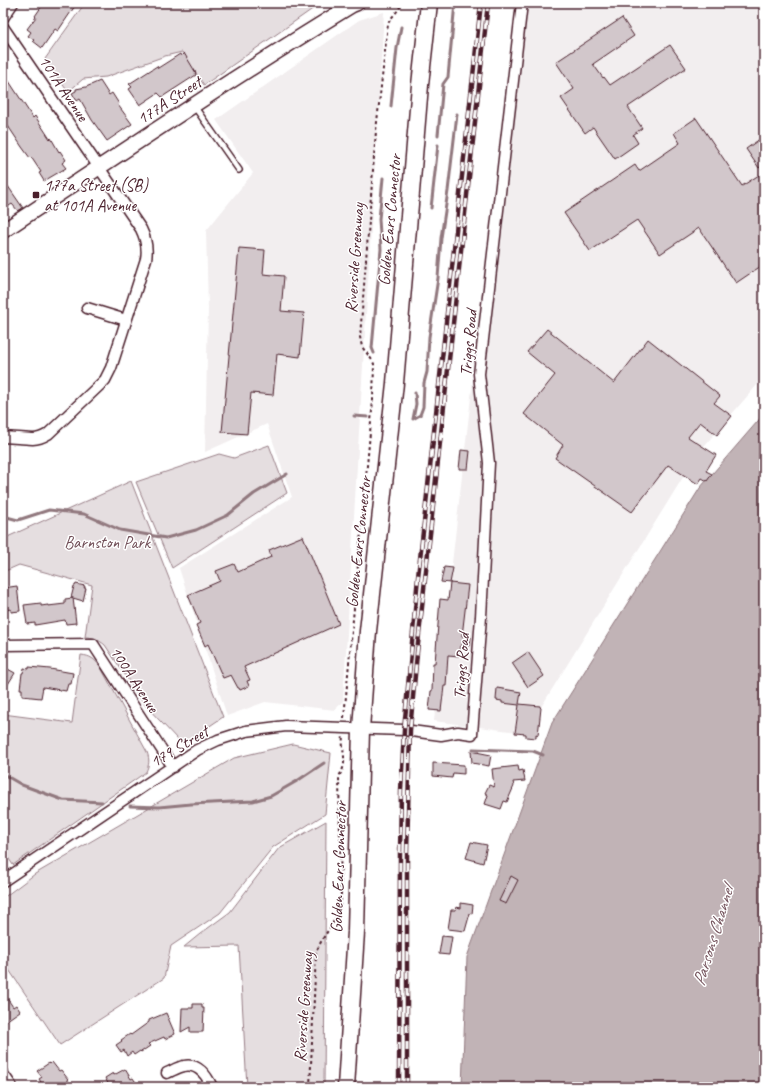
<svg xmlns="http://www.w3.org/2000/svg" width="767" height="1090" font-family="Caveat,sans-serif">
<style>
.built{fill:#f2eeef}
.green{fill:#e5dee0;stroke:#987e86}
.water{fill:#c1b3b6;stroke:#91787e}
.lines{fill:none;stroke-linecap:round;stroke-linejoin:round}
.stream{stroke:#91787e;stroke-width:3}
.building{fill:#d2c7cb;stroke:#4a1f2b}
.lane-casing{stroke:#4a1f2b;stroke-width:8}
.street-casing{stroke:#4a1f2b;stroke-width:13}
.secondary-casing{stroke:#4a1f2b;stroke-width:17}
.primary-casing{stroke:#4a1f2b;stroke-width:19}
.path{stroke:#4a1f2b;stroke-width:2;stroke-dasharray:3 3;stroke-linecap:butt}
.lane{stroke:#fff;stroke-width:5}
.street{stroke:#fff;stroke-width:10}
.secondary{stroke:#fff;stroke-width:14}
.primary{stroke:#fff;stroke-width:16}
.rail-casing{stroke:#4a1f2b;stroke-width:4.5}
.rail{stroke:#fff;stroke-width:3;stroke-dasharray:9;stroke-linecap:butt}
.poi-dot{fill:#4a1f2b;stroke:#fff;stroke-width:1.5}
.labels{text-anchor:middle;stroke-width:3;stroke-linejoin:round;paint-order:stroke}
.street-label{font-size:17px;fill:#4a1f2b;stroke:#fff}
.poi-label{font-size:17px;fill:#4a1f2b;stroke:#fff;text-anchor:start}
.park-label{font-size:17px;fill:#714f58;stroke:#fff}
.water-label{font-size:18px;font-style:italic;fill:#74535c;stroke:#fff}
</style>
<rect width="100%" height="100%" fill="#fff"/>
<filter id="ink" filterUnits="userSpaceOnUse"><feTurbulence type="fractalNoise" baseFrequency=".025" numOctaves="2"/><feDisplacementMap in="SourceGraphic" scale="8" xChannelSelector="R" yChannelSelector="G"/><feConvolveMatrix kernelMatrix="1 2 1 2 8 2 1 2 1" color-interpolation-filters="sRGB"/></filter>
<g filter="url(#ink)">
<!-- built -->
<path class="built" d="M516,3H764V377L698,453L525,733L434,721Z
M384,12L343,701L335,710L265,702L227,716L179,568L292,497L267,424L205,452L208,309L206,231L253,173L216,120L359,20Z"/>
<!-- green -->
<path class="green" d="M85,3H321L204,85L182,52L165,56L106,77L83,79L68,92L45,59Z
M269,445L287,493L172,568L136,482L219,454L234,458Z
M131,481L223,717L186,742H182L178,740L145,705L105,645C99,640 93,637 85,637L92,585L19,565L3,572V539Z
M81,655C91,656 94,659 100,666L147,752C150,760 149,765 146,772L13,865L3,850V714L72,723Z
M293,744L331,753L325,814L273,847L220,913L171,946L164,978L60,1045L3,961V898L35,874L234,758Z
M326,821L324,1087H247L239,946L184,947L200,934L230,912L279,848Z"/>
<!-- water -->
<path class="water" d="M764,414V1087H462L467,957L552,723L700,488Z"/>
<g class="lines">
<!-- stream -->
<path class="stream" d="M391,106L397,48L401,27
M438,135L443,84L448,77L455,3
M431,208L438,145
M374,353L372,348L381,249L379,219L383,178
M354,416L368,417
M413,419L420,415L423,407L424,383L427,372L429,337L438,278L441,238L448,191L457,114
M413,419L416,404L415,393
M3,516L18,520L49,510L84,514L120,530L166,538L196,530L228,515L254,494L287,474
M473,749L533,751L543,755
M3,774L22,785L63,800L102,802
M130,806L159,807L191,804L253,801L271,796L297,781L324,763"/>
</g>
<!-- building -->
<path class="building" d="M44,3H77L58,31L55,29L42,48L33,41L34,40L28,36L31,32L27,29L36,17L35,16Z
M622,18L634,36L593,64L603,78L604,77L610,85L670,45L686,68L628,107L642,128L633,135L638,143L615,159L593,127L585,133L561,98L574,89L556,62Z
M184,53L196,73H195L196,75L162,97L158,93L140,105L129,89L132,87L129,84L157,66L158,68L180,54L181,56Z
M3,72L33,118L35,116L50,139L51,138L59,152L60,151L66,160L62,163L66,168L44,181L39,173L41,172L31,157L30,158L22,147L8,126L3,129Z
M100,81L109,95L112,93L119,104L118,105L132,124L107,141L92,120L80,99L77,101L72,93L76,91V89L86,87Z
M696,118L742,186L759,175L764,182V264L736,283L699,228L660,254L637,220L590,251L564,213L635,165L639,171L680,143L674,133Z
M764,136V164L759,168L746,149Z
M3,179L23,208L18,211L12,204L3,210Z
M239,248L265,250L263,274L284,276L281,311L304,313L300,357L277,354L273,395L251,393L247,434L222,432Z
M547,329L614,383L648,339L720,396L714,403L732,416L717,435L700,422L688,437L716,455L706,471L712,474L707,481L702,478L698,484L668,465L632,512L555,458L563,445L524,414L555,375L527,352Z
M461,450L470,451L468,469H459Z
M303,536L339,624L244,667L250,680L247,681L249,686L240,690L239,688H238L231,675L223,678L208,644L205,646L196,625L200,623L188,595L220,581L216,571L234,564L238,572L271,557L269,550Z
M444,567L453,568L450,583L441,582Z
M450,583L468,585L462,636L471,637L470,646L461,645L459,656L448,655L446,686H444L441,711L429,710L431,691H432L433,663H435L440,599L448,600Z
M76,584L85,586L84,588H86L83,601L73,598L76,623L66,624L65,620L35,625V623L27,624L24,605L41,603V606L48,605V606L65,604V599L73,598H71L74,586H75Z
M17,586L20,611L11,612V609L5,610V609L3,610V588Z
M528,652L544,676L528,687L512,663Z
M29,667L50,669L73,673L71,684H68L66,691L43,687L41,698L22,696V689H20L22,673H23L24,668L29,669Z
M6,668L15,673L3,692V673Z
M497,688L521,692L519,704L540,706V707L541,708L538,735L536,734V738L526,737V734L515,733L519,705L502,703V701L496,700Z
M471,751L491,755L489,766L472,763Z
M433,763L464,765V774L453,773L452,778L433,776Z
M518,766L519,771L523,770L525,781L513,782L514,786L507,802L504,801L501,809L485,804L488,795L485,793L489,785L494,787L492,769Z
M471,842L487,845L483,863L466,858Z
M511,876L518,880L506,904L499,901Z
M461,903L473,905L472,914L470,913L465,931L448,929L451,910H455L456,907L461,908Z
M442,936L452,937L449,955L439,954Z
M3,992L13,1007L16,1005L20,1011L3,1023Z
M193,1004H202V1008H204L203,1032H190V1027L181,1032L182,1008H193Z
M166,1013L175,1034L165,1039L164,1037L148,1044L150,1046L141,1052L140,1051L134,1055L132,1052L127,1056L124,1050L121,1052L116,1045L122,1041L121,1040L130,1034L131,1035L149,1022V1020Z
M52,1062L59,1071L61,1070L68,1079H67L72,1087H44L39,1079L42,1077L37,1071L49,1063L50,1064Z
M125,1069L131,1079L133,1078L137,1084L135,1085L136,1087H110L105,1078L113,1073L114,1075Z"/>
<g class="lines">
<!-- lane casing -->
<g class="lane-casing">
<path id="lane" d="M194,106L239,170"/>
</g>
<!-- street casing -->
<g class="street-casing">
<path id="street" d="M3,18L13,3
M3,27L141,229C146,239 148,248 146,259L111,368L105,380L48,434C43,437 39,439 33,439L3,437
M87,308L126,320
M3,645L93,644L173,767
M3,881L197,750L218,740L246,731L286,726L404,730L441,735L458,732L472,734L481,617L489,463L479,374L522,3
M167,1073C172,1071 178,1067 184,1066C198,1063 207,1076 212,1087
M3,1074L12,1087"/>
</g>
<!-- secondary casing -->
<g class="secondary-casing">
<path id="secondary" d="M3,231C119,154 234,77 352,5L357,3"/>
</g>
<!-- primary casing -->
<g class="primary-casing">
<path id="primary" d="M346,1087L356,932L361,729L368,631L395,383L420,85L429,3"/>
</g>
<!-- path -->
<path class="path" d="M344,718L373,400L374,364L372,360L362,347L360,337L376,131L388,24C391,16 400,11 401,3
M310,1087L316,953C323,933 337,924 341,901L339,776C349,762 341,752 343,736"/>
<!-- lane -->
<use href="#lane" class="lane"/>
<!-- street -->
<use href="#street" class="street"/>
<!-- secondary -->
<use href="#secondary" class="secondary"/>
<!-- primary -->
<use href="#primary" class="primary"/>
<!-- rail casing -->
<g class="rail-casing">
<path id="rail" d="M399,1087L400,853L401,791L404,730L418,577L481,3
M407,1087V854L410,730L417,653L488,3"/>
</g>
<!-- rail -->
<use href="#rail" class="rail"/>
</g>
</g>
<!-- markers -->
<rect class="poi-dot" x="32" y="191" width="8" height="8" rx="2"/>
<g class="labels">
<!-- street labels -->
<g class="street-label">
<text transform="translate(64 88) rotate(56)" y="6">101A Avenue</text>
<text transform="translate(169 100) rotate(-33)" y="6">177A Street</text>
<text transform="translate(389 220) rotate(-85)" y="6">Golden Ears Connector</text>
<text transform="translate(354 258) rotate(-86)" y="6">Riverside Greenway</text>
<text transform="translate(468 343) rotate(-85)" y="6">Triggs Road</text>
<text transform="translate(358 542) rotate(-84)" y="6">Golden Ears Connector</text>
<text transform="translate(461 666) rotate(-86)" y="6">Triggs Road</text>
<text transform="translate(135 679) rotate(57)" y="6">100A Avenue</text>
<text transform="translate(179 746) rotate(-31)" y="6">179 Street</text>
<text transform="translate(338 867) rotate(-88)" y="6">Golden Ears Connector</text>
<text transform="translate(303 1007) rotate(-86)" y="6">Riverside Greenway</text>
</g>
<!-- poi labels -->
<g class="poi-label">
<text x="44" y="191">177a Street (SB)<tspan x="44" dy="20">at 101A Avenue</tspan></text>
</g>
<!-- park labels -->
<g class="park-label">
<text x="107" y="548">Barnston Park</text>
</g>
<!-- water labels -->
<g class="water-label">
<text transform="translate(713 936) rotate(-73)" y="6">Parsons Channel</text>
</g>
</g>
<!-- margin -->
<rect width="767" height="1090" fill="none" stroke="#fff" stroke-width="16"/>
<rect x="8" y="8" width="751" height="1074" fill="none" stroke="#4a1f2b" stroke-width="1.5" filter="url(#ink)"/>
</svg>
